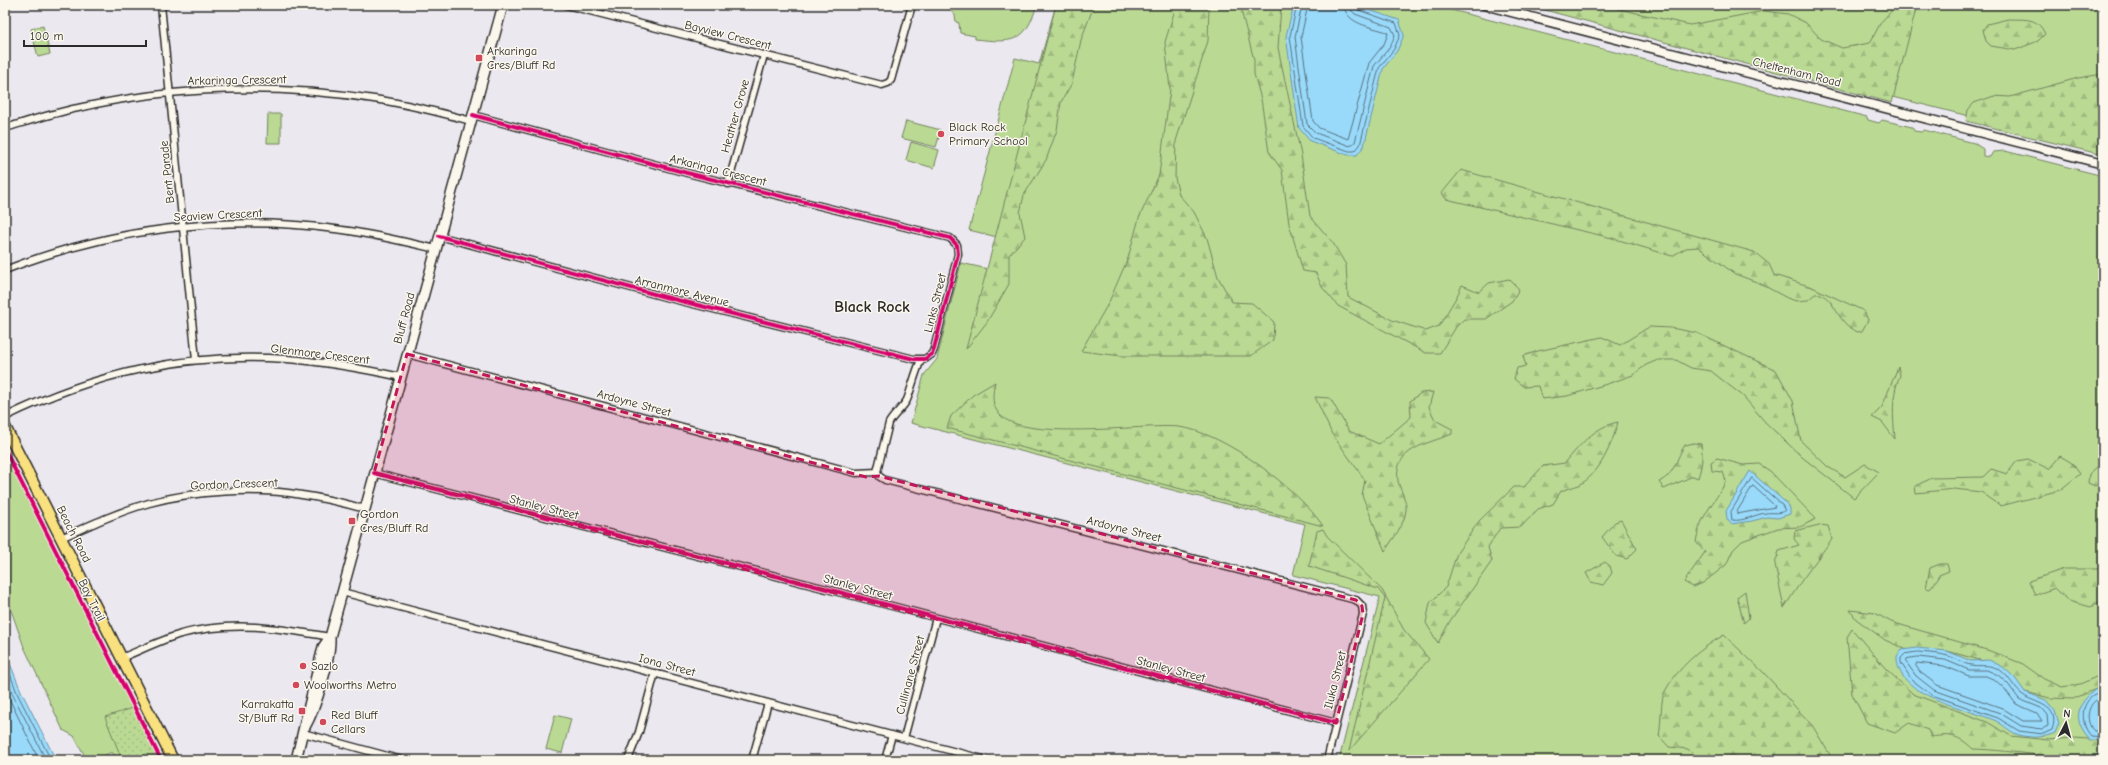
<svg xmlns="http://www.w3.org/2000/svg" width="2108" height="765" font-family="'Comic Neue',sans-serif">
<style>
.grass{fill:#bada93;stroke:#72825f}
.forest{fill:url(#forest-firs);stroke:#72825f}
.park{fill:url(#park-dots);stroke:#72825f}
.water{fill:#99dafb;stroke:#6d94a8}
.lines{fill:none;stroke-linecap:round;stroke-linejoin:round}
.shore{stroke:#57717e;stroke-width:1}
.minor-casing{stroke:#2b2b2b;stroke-width:9}
.tertiary-casing{stroke:#2b2b2b;stroke-width:11}
.secondary-casing{stroke:#2b2b2b;stroke-width:12}
.primary-casing{stroke:#2b2b2b;stroke-width:13}
.minor{stroke:#fbf7ec;stroke-width:6}
.tertiary{stroke:#fbf7ec;stroke-width:8}
.secondary{stroke:#fbf7ec;stroke-width:9}
.primary{stroke:#fae180;stroke-width:10}
.cycleway-casing{stroke:#fbf7ec;stroke-width:6}
.cycleway{stroke:#d6006c;stroke-width:4}
.marked{fill:#c2185b;fill-opacity:0.2;stroke:#c2185b;stroke-width:3;stroke-dasharray:8 5;stroke-linejoin:round}
.poi-dot{fill:#d1495b;stroke:#fbf7ec;stroke-width:1.5}
.labels{text-anchor:middle;stroke-width:3;stroke-linejoin:round;paint-order:stroke}
.street-label{font-size:12px;fill:#2b2b2b;stroke:#fbf7ec}
.poi-label{font-size:12px;fill:#2b2b2b;stroke:#fbf7ec;text-anchor:start}
.district-label{font-size:16px;font-weight:bold;fill:#2b2b2b;stroke:#fbf7ec}
</style>
<defs>
<pattern id="forest-firs" width="22" height="20" patternUnits="userSpaceOnUse"><rect width="22" height="20" fill="#bada93"/><path d="M5 1l3.5 6h-7zM16 11l3.5 6h-7z" fill="#a0bb7f"/></pattern>
<pattern id="park-dots" width="8" height="8" patternUnits="userSpaceOnUse"><rect width="8" height="8" fill="#bada93"/><path d="M2 2h.1M6 6h.1" fill="none" stroke="#a0bb7f" stroke-width="1.8" stroke-linecap="round"/></pattern>
</defs>
<rect width="100%" height="100%" fill="#ebe8ef"/>
<filter id="ink" filterUnits="userSpaceOnUse"><feTurbulence type="fractalNoise" baseFrequency=".025" numOctaves="2"/><feDisplacementMap in="SourceGraphic" scale="8" xChannelSelector="R" yChannelSelector="G"/><feConvolveMatrix kernelMatrix="1 2 1 2 8 2 1 2 1" color-interpolation-filters="sRGB"/></filter>
<g filter="url(#ink)">
<!-- grass -->
<path class="grass" d="M944,5H1037C1025,44 1012,43 975,39V36L960,33L959,23L956,22L955,15Z
M1056,5H1432L1867,117L1868,120L1879,123L1882,120L1912,127L1914,131L1921,132L1924,130L1974,143L1983,149V156L1990,157L1993,152L2005,151L2103,176V760H1339L1380,597L1293,575L1305,524L911,423L924,375L937,359L961,263L988,269L997,237L969,230L1015,58L1039,64Z
M1529,5H2103V150Z
M43,26L50,54L38,57L31,29Z
M268,114H281V143H267Z
M906,121L941,130L936,147L901,138Z
M911,142L939,150L934,168L906,160Z
M5,455L133,708L123,711L121,757L117,760L112,752L94,760H87L74,736L63,730L24,647L5,593Z
M555,715L571,719L562,753L546,749Z"/>
<!-- forest -->
<path class="forest" d="M1056,5H1092L1093,8L1081,40L1072,83L1061,102L1057,130L1046,160L1024,195L1020,213L1025,237L1009,255V284L987,322L966,349Z
M1172,5H1209L1208,41L1176,141L1175,178L1179,195L1194,212L1207,238L1218,277L1232,302L1252,303L1274,322L1273,340L1251,356H1122L1081,351L1109,302L1128,258L1139,218L1159,175L1170,89L1165,42L1174,13Z
M1242,5H1281L1278,48L1301,155L1310,216L1333,243L1346,265L1348,297L1392,320L1426,331L1439,326L1457,296L1462,285L1479,292L1489,283L1509,279L1519,289L1512,301L1486,319H1464L1456,327L1440,353H1426L1338,306L1322,287L1316,273L1303,271L1289,224L1282,170L1269,152L1261,99L1254,74V60L1242,14Z
M1526,5H1601L1690,25L1764,11L1788,14L1806,23L1821,39L1842,48L1870,43L1881,22L1897,5H1917L1892,103Z
M2008,19C2025,20 2037,16 2045,34L2038,41L2015,50L1991,46L1986,41L1983,30L1987,24Z
M2103,74V155L1966,121L1968,110L1974,103L1994,96L2010,97L2078,78Z
M1461,170L1754,252L1769,264L1774,275L1812,287L1864,311L1868,320L1862,331L1857,332C1852,328 1848,327 1844,322C1836,313 1829,292 1815,294L1808,300L1796,301L1787,298L1759,283L1735,274L1698,247L1686,248L1672,256L1612,238L1446,199L1442,193Z
M1649,327L1671,328L1697,333L1776,370L1793,401L1801,441L1828,467L1845,477L1865,464L1879,472L1854,498L1802,457L1765,422L1743,396L1726,383L1711,371L1691,368L1676,360H1658L1646,365L1633,375L1607,384L1567,396L1542,399L1538,386L1524,387L1514,379L1517,368L1526,366L1523,356L1538,351L1602,337L1620,345Z
M1898,367L1900,375C1891,397 1893,416 1895,439L1882,422L1872,417L1882,407Z
M995,382C993,392 991,402 997,411C1015,444 1144,423 1179,427C1224,432 1299,490 1323,526L947,428L951,416L973,395Z
M1433,392L1429,407L1435,420L1452,429V434C1428,444 1393,448 1398,481C1400,490 1407,500 1406,510C1405,524 1392,540 1385,551L1362,495L1365,480L1332,434L1315,397L1330,398L1349,431L1379,444L1411,417L1410,401L1421,393Z
M1618,422C1612,444 1600,474 1579,485C1573,487 1566,489 1561,491L1553,504L1538,509L1521,527L1500,528L1488,547L1492,561L1450,621L1438,643L1426,623L1430,603L1446,587L1457,553L1479,521L1514,487H1524L1543,466L1565,463C1580,445 1594,427 1618,422Z
M1694,443L1701,444C1703,457 1702,465 1698,478L1693,476L1664,489L1659,482C1676,473 1675,460 1685,445Z
M2060,456L2072,463L2080,474L2060,490L2001,506L1981,492L1954,489L1916,493L1915,486L1932,478L1983,477L1991,469L2007,474L2017,461L2028,459L2049,469Z
M1717,458L1743,465L1759,464L1770,471L1816,519L1800,527L1778,528L1742,541L1733,550L1726,565L1703,583L1693,587L1684,582L1705,552L1696,542C1700,514 1714,505 1726,481L1723,472L1712,471L1711,462Z
M2103,462V480L2095,486L2088,483L2089,474Z
M1621,520L1637,549L1627,559L1616,556L1602,537L1615,522Z
M1819,525L1828,526L1832,539L1802,580L1784,608L1775,564L1779,551L1799,545L1794,539L1795,531Z
M1323,529L1327,536L1382,590L1404,630L1429,659L1349,751L1385,598L1378,589L1309,566L1317,531Z
M1605,562L1610,566L1612,573L1603,585L1591,582L1586,573Z
M1940,564H1947L1949,571L1939,575L1938,579L1930,589L1926,588L1930,568Z
M2064,569H2103V602L2100,601L2091,607L2068,601L2055,588L2035,595L2029,581Z
M1745,591L1749,618L1744,623L1737,597Z
M1850,610L1875,613L1891,622L1990,651L2023,664L2044,679L2062,687L2080,684L2096,677L2103,676V689H2096L2073,699L2050,698L2025,692L1998,665L1947,651L1907,650L1885,640L1856,619Z
M1852,629L1886,669L1913,694L1987,722L2011,736L2048,740L2074,738L2103,740V754C2061,762 2016,750 1973,749C1958,735 1951,734 1931,737L1928,730L1909,723L1895,733L1867,723L1852,694L1847,637Z
M1724,635L1763,672L1812,725L1833,760H1699L1688,749L1669,747L1659,736C1661,726 1661,699 1664,693C1677,668 1701,648 1724,635Z"/>
<!-- park -->
<path class="park" d="M133,708L159,760H117L121,757L105,717Z"/>
<!-- water -->
<path class="water" d="M1294,5H1354L1399,20L1404,35L1397,51L1383,69L1364,146L1357,155H1348L1310,141L1299,128L1286,36Z
M1750,471L1785,502L1790,508V514L1778,518L1767,517L1752,521L1731,524L1727,519L1726,511Z
M1917,648L1947,651L1971,661L1989,660L2003,667L2015,678L2025,692L2046,700L2055,711L2059,723L2055,733C2044,738 2032,738 2019,735C2011,733 2004,725 1996,721C1968,708 1895,697 1897,656L1902,650Z
M5,651L21,691L56,760H5Z
M2096,689H2103V740H2090C2072,721 2076,704 2096,689Z"/>
<g class="lines">
<!-- shore -->
<path class="shore" d="M1297,5L1290,36L1303,126L1313,138L1349,151H1355L1360,145L1379,68L1394,49L1400,35L1396,23L1358,10L1355,5
M1302,5L1295,37L1307,124L1316,133L1350,146L1355,142L1374,66L1390,47L1395,35L1391,27L1355,14L1351,10L1350,5
M1308,5L1301,37L1313,121L1319,128L1348,139L1369,63L1384,44L1388,34L1387,32C1372,27 1345,24 1344,5
M1752,478L1782,505L1785,511C1778,514 1773,512 1766,513C1755,514 1744,522 1732,520L1731,512Z
M1753,486L1774,505L1775,507L1737,514V512Z
M1918,652C1927,653 1939,653 1948,656C1956,658 1963,664 1971,665C1983,667 1988,663 2000,670C2010,677 2014,689 2023,695C2035,704 2061,704 2052,730L2043,734L2019,731L1998,718L1932,695L1912,680L1901,663V658L1905,654Z
M1918,657L1945,660L1969,670H1987L1998,675L2008,684L2019,699L2041,708L2047,715L2048,726L2042,729L2021,726L2000,713L1934,690L1916,676L1906,662L1907,659Z
M5,660L17,693L51,760
M1917,663L1944,666L1969,676H1986L1995,680L2004,688L2016,704L2037,713L2042,721H2023L2002,708L1937,685L1920,672L1916,666Z
M5,672L13,695L46,760
M5,690L39,760
M2103,693C2081,694 2078,722 2091,736L2103,737
M2103,698C2087,699 2084,722 2094,731H2103"/>
<!-- minor casing -->
<g class="minor-casing">
<path id="minor" d="M161,5L196,360
M566,5L882,85L888,83L891,80L912,5
M5,128C29,121 53,113 78,108C174,86 277,84 374,99C406,104 439,112 471,121
M728,184L764,55
M439,236L665,297L914,359H925L932,354L934,349L958,254L957,245L950,238L687,173L473,115
M5,270C109,229 224,214 335,229C369,233 402,241 436,249
M407,354L856,473L877,472
M5,417C95,373 186,352 287,359C325,362 364,369 401,377
M877,472L880,477L885,480L1356,600L1362,606L1363,614L1327,760
M877,472L889,423C894,414 902,409 907,400C912,387 915,373 921,360
M374,473L854,596L1336,723
M61,538C90,525 118,512 149,503C193,491 257,487 302,495C323,498 344,503 365,509
M342,592L987,760
M121,658C141,650 161,640 181,634C232,620 279,628 330,637
M303,733L402,760
M904,738L936,618
M628,760L639,732L655,673
M752,760L768,703
M885,760L892,735"/>
</g>
<!-- tertiary casing -->
<g class="tertiary-casing">
<path id="tertiary" d="M1484,5L2103,164"/>
</g>
<!-- secondary casing -->
<g class="secondary-casing">
<path id="secondary" d="M305,727C316,708 331,659 330,637L503,5
M296,760L323,647L330,637"/>
</g>
<!-- primary casing -->
<g class="primary-casing">
<path id="primary" d="M5,427L173,760"/>
</g>
<!-- minor -->
<use href="#minor" class="minor"/>
<!-- tertiary -->
<use href="#tertiary" class="tertiary"/>
<!-- secondary -->
<use href="#secondary" class="secondary"/>
<!-- primary -->
<use href="#primary" class="primary"/>
<!-- cycleway casing -->
<g class="cycleway-casing">
<path id="cycleway" d="M439,236L665,297L914,359H925L932,354L934,349L958,254L957,245L950,238L687,173L473,115
M5,450L161,760
M374,473L854,596L1336,723"/>
</g>
<!-- cycleway -->
<use href="#cycleway" class="cycleway"/>
</g>
</g>
<!-- marked area -->
<path class="marked" d="M407,354L866,477L879,476L1356,600L1362,606L1363,614L1336,723L374,473Z"/>
<!-- markers -->
<g class="poi-dot">
<rect x="475" y="54" width="8" height="8" rx="2"/>
<circle cx="941" cy="134" r="4"/>
<rect x="348" y="517" width="8" height="8" rx="2"/>
<circle cx="303" cy="666" r="4"/>
<circle cx="296" cy="685" r="4"/>
<rect x="298" y="707" width="8" height="8" rx="2"/>
<circle cx="323" cy="722" r="4"/>
</g>
<g class="labels">
<!-- street labels -->
<g class="street-label">
<text transform="translate(728 35) rotate(14)" y="4">Bayview Crescent</text>
<text transform="translate(1797 72) rotate(14)" y="4">Cheltenham Road</text>
<text transform="translate(237 80) rotate(-1)" y="4">Arkaringa Crescent</text>
<text transform="translate(735 116) rotate(-74)" y="4">Heather Grove</text>
<text transform="translate(718 170) rotate(14)" y="4">Arkaringa Crescent</text>
<text transform="translate(167 172) rotate(-96)" y="4">Bent Parade</text>
<text transform="translate(218 215) rotate(-3)" y="4">Seaview Crescent</text>
<text transform="translate(682 291) rotate(14)" y="4">Arranmore Avenue</text>
<text transform="translate(935 303) rotate(-76)" y="4">Links Street</text>
<text transform="translate(404 318) rotate(-75)" y="4">Bluff Road</text>
<text transform="translate(320 354) rotate(7)" y="4">Glenmore Crescent</text>
<text transform="translate(634 403) rotate(15)" y="4">Ardoyne Street</text>
<text transform="translate(234 484) rotate(-2)" y="4">Gordon Crescent</text>
<text transform="translate(544 507) rotate(14)" y="4">Stanley Street</text>
<text transform="translate(1124 529) rotate(14)" y="4">Ardoyne Street</text>
<text transform="translate(74 534) rotate(63)" y="4">Beach Road</text>
<text transform="translate(858 587) rotate(15)" y="4">Stanley Street</text>
<text transform="translate(92 600) rotate(63)" y="4">Bay Trail</text>
<text transform="translate(667 665) rotate(15)" y="4">Iona Street</text>
<text transform="translate(1171 669) rotate(15)" y="4">Stanley Street</text>
<text transform="translate(910 675) rotate(-75)" y="4">Cullinane Street</text>
<text transform="translate(1335 680) rotate(-76)" y="4">Iluka Street</text>
</g>
<!-- poi labels -->
<g class="poi-label">
<text x="487" y="55">Arkaringa<tspan x="487" dy="14">Cres/Bluff Rd</tspan></text>
<text x="949" y="131">Black Rock<tspan x="949" dy="14">Primary School</tspan></text>
<text x="360" y="518">Gordon<tspan x="360" dy="14">Cres/Bluff Rd</tspan></text>
<text x="311" y="670">Sazlo</text>
<text x="304" y="689">Woolworths Metro</text>
<text x="294" y="708" text-anchor="end">Karrakatta<tspan x="294" dy="14">St/Bluff Rd</tspan></text>
<text x="331" y="719">Red Bluff<tspan x="331" dy="14">Cellars</tspan></text>
</g>
<!-- district labels -->
<g class="district-label">
<text x="872" y="312">Black Rock</text>
</g>
</g>
<!-- margin -->
<rect width="2108" height="765" fill="none" stroke="#fbf7ec" stroke-width="20"/>
<rect x="10" y="10" width="2088" height="745" fill="none" stroke="#2b2b2b" stroke-width="1.5" filter="url(#ink)"/>
<!-- north arrow -->
<g transform="translate(2066 723) rotate(6)" stroke="#fbf7ec" stroke-width="3" paint-order="stroke">
<path d="M0-3L7 15L0 10L-7 15Z" fill="#2b2b2b"/>
<text y="-6" font-size="11" font-weight="bold" text-anchor="middle" fill="#2b2b2b">N</text>
</g>
<!-- scale -->
<path d="M24 40v6h122v-6" fill="none" stroke="#2b2b2b" stroke-width="2"/>
<text x="30" y="40" font-size="12" fill="#2b2b2b" stroke="#fbf7ec" stroke-width="3" paint-order="stroke">100 m</text>
</svg>
